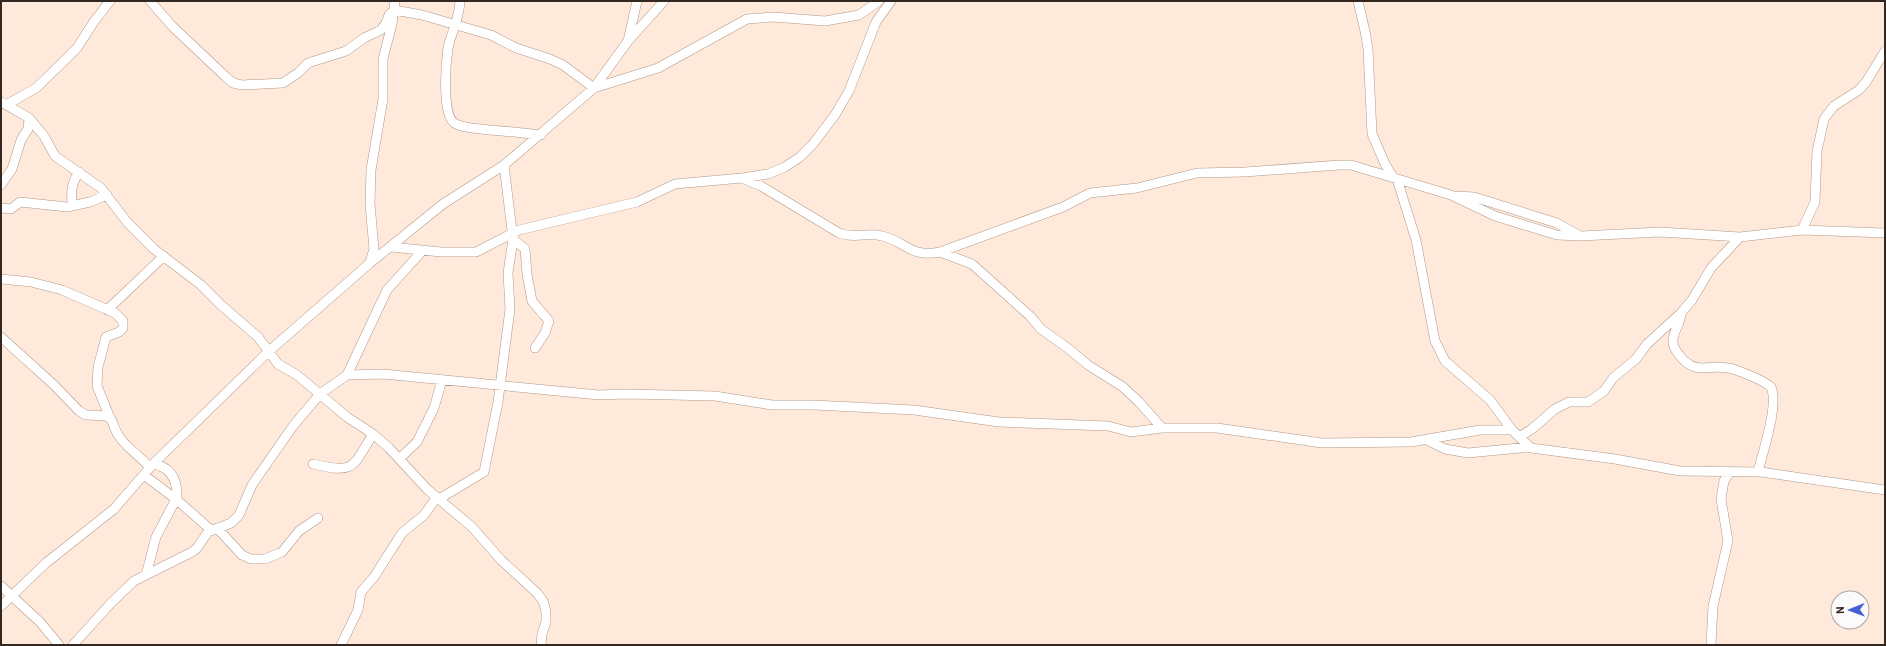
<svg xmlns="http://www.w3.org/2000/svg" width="1886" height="646" font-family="Barlow,sans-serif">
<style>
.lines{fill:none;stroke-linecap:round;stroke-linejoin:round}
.street-casing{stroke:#b19887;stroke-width:10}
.street{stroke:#fff;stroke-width:9}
</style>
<rect width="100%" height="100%" fill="#ffe9da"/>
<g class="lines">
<!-- street casing -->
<g class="street-casing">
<path id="street" d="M150,1L173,27L226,77L233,83L242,85L283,83L298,73L308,63L346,51L364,38L381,30L386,23L389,15L394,10L422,15L491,35L516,48L550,59L563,65L594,88L658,68L747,19L773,17L825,21L859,15L879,1
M460,1C459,21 452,30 448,48C446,62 441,118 456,124C466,129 478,128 489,130C506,131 523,133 541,135
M1358,1L1365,31L1368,49L1372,134L1385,164L1393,177
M628,41L637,1
M1,102L29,118L44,136L55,156L101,188L127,222L154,249L201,285L221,305L258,337L278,364L297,375L347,417L373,434L389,448L428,490L472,527L501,560L537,593L543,601L546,611V622L542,634L541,645
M6,105L36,88L67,58L77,48L93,23L110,1
M742,178L761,186L839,233C853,239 868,232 882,236C907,242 910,258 940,252L1063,207L1090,193L1137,188L1197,173L1245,172L1339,165H1351L1451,195L1495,216L1557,235L1581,236L1660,232L1740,237L1802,230L1885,233
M1397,179L1416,240L1435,341L1445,361L1490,400L1512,430L1531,448L1615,459L1680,471L1761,472L1885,490
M1,185L12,169L21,140L28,129L29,118
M1456,196L1474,197L1557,223L1580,236
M73,206C70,194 72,182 79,172
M1,208L11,209L20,202L67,207L90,202L107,195
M1802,230L1815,202L1817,151L1824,119L1834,106L1859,90L1866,82L1885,51
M513,239L525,249L527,274L532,301L549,321L545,333L535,348
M391,247L441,252H476L519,230L637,202L675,184L742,178L768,174L785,167L800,157L813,144L835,115L849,91L876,22L891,1
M940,252L972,264L1030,316L1041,329L1069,349L1088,365L1123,387L1139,402L1162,428
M370,262L374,249L370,204L371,170L383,99V59L392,24L395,1
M1,279L31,282L62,290L115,313L123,321V328L119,332L106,337L98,367L97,386L110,418
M107,310L164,256
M1681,313C1681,324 1672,332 1673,342C1673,348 1677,352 1680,356C1696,376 1709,364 1728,368C1736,369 1765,381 1771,387C1779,405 1763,451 1758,472
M1,337L54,385L79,411L86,415L106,416L111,419C114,425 115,431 119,436C127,449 140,455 150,468
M347,375L383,374L599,395L626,394L715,396L772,405H814L914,410L999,422L1108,426L1131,432L1162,428H1217L1322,443L1411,442L1480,430H1512
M1519,437L1532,429L1555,409L1569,402H1588L1604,391L1613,378L1636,359L1647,344L1681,313L1692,300L1711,268L1740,237
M1427,440L1445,449L1468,453L1530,447
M399,459L417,442L434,408L442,380
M153,464C172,467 178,481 177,500
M313,464C355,474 352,468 373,434
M144,475L177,500L211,530
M439,499L484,472L498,402L510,309L508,273L513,239L504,165
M217,528L242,555L251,559H265L282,552L299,531L318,518
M146,575L156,537L176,499
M1,586L40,622L59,645
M1,606L46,563L114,509L153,464L268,352L370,263L443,204L504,165L594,88L628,41L664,1
M73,645L111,603L134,581L192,552L197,548L208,532L231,523L239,515L252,485L293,426L320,394L347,375L387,290L423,250
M341,645L358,610L361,592L374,577L402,533L424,515L437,497
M1711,645L1713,606L1728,541L1721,499L1724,481L1729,473"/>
</g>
<!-- street -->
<use href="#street" class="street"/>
</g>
<!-- border -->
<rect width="1886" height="646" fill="none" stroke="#322821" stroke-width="4"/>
<!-- north arrow -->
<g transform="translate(1850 610) rotate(269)"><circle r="19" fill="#fbfbfb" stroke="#aba7a4"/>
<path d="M0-3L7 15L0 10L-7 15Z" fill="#4460d3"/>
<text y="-6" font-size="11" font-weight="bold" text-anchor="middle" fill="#322821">N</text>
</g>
</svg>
